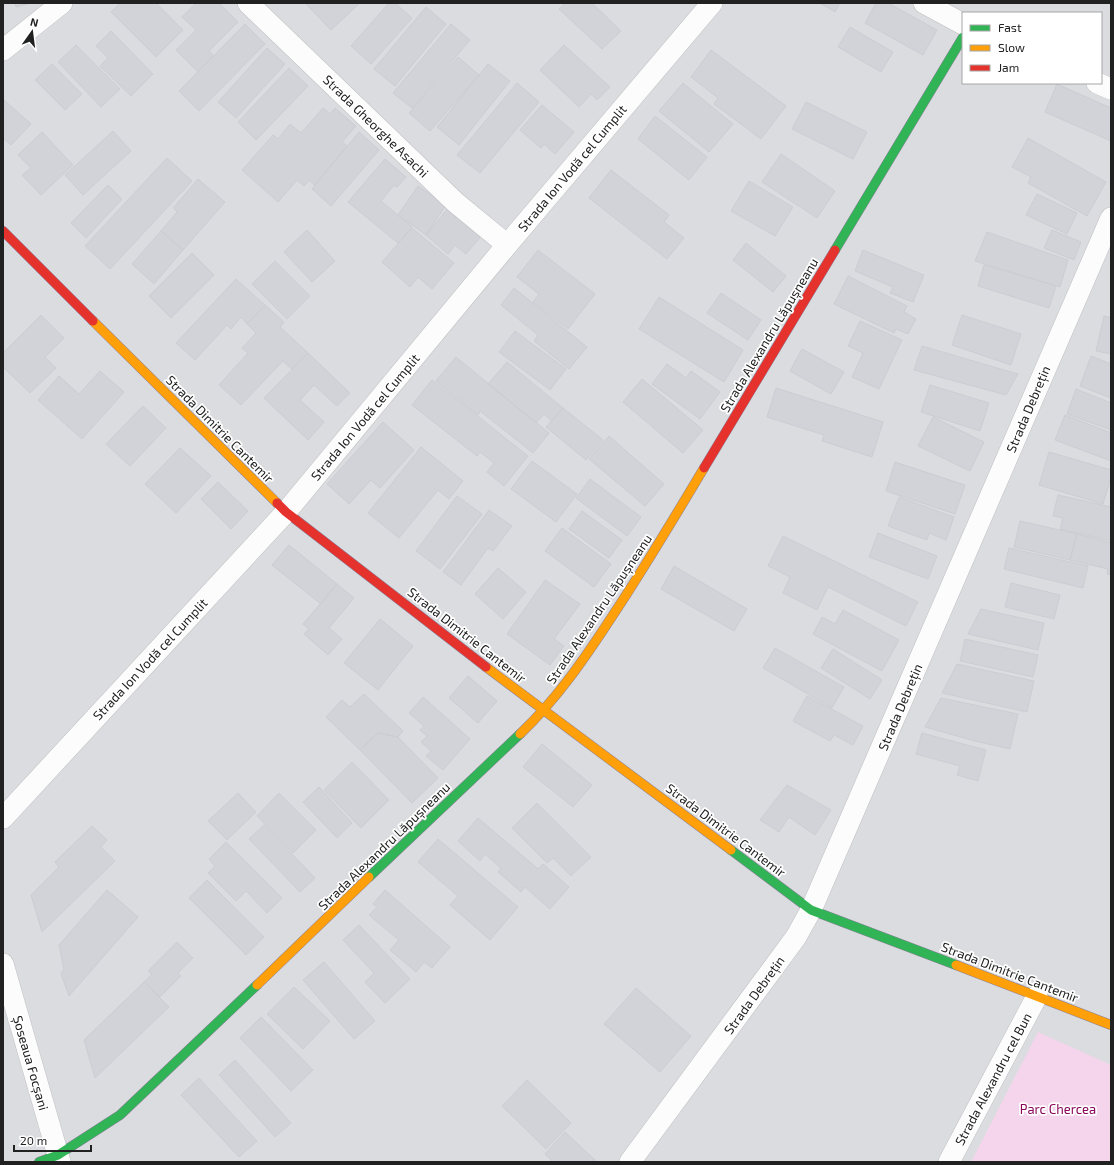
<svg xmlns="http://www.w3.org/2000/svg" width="1114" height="1165" font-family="'Exo 2',sans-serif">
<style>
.residential{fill:#dbdcdf;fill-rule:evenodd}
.park{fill:#f4d5ec}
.building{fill:#d2d3d8;stroke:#cbcdd3}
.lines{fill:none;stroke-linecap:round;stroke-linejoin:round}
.street-casing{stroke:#c0c0c3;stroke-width:22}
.fast-casing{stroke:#8a809c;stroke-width:10}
.slow-casing{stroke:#8a809c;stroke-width:10}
.jam-casing{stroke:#8a809c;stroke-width:10}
.street{stroke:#fcfcfd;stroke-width:21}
.fast{stroke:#30b455;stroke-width:9}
.slow{stroke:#ff9f0a;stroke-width:9}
.jam{stroke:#e5322d;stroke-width:9}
.labels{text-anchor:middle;stroke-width:3.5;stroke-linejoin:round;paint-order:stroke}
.street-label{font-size:13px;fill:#212121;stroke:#fff}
.park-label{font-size:13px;fill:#890659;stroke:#fff}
</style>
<rect width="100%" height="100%" fill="#eaeaf0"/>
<!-- residential -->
<path class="residential" d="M3,3H1111V1162H3ZM963,13H1101V83H963Z"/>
<!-- park -->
<path class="park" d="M1038,1032L1111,1065V1162H971Z"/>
<!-- building -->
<path class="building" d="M15,3H31L16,7Z
M120,3H156L183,30L156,57L111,12Z
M196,3H219L238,22L209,51L214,56L198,72L176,50L196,30L182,17Z
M305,3H360L331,30Z
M389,3H395L412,18L371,64L351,46Z
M565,3H592L621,31L602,49L559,9Z
M820,3H840L835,12Z
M876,3H888L937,30L923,55L865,23Z
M426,7L446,24L395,86L374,69Z
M245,24L265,44L199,111L179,91Z
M451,24L470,40L412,108L393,93Z
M850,27L893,52L881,72L838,47Z
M111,31L153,74L131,96L100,66L108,58L96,46Z
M76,45L120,89L101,107L58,62Z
M564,45L610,87L597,100L591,94L579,107L540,70Z
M267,48L285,64L236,118L218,102Z
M711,50L786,106L761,139L714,104L718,98L691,77Z
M458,57L479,75L430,131L409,113Z
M52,64L82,94L65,110L35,80Z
M488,64L510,81L459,145L437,127Z
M289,68L308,86L256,140L238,122Z
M517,83L539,102L480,173L457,155Z
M683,83L733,124L709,152L659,111Z
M1057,84L1111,108V141L1045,112Z
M4,100L31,124L11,145L3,138Z
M806,102L867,132L853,159L792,129Z
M542,105L574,132L555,154L544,144L541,148L520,130Z
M323,108L330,114L335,108L356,126L342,142L347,146L314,185L309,180L304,186L297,180L278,202L242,170L273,135L278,139L290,124L301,133Z
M655,116L707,157L689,180L638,139Z
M113,131L131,151L83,195L65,175Z
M42,132L73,165L41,195L22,175L31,168L18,155Z
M359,132L379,150L331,206L312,189Z
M1028,138L1106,182L1087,216L1028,183L1031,177L1012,167Z
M781,154L835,191L817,218L762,182Z
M167,158L192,181L110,269L85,246Z
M385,159L406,177L397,187L394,185L381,201L412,227L398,243L348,202Z
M611,170L669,215L664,222L684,238L667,259L589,198Z
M198,179L225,202L183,250L161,231L177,212L173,208Z
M749,181L793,207L775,236L731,211Z
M108,185L122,199L86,238L71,223Z
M418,186L446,205L426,235L398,215Z
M1037,194L1077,213L1067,234L1026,215Z
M449,207L482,235L466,254L455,245L448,254L426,235Z
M412,228L454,263L432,289L418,277L410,287L382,262Z
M307,230L335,261L312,282L284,252Z
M1052,230L1081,242L1074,260L1044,248Z
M161,231L183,250L154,284L132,264Z
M987,232L1068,260L1060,287L975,261Z
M746,243L786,276L773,292L733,260Z
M538,250L595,294L568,329L533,302L539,294L517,277Z
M863,250L924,275L913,302L890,293L893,287L855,271Z
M192,253L214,275L171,318L149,296Z
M275,261L310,296L287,319L252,284Z
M984,265L1056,286L1049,308L978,286Z
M848,276L907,306L904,312L916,319L908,334L896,329L894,333L834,304Z
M236,279L265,305L247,324L241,317L231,329L227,325L195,360L176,343Z
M514,288L587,347L569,369L534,341L538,335L501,305Z
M721,293L761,320L748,340L707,313Z
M659,297L743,350L724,382L639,329Z
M265,305L284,322L280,327L308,353L292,369L283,361L241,405L219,385L248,353L242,348L256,333L247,324Z
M41,315L64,338L45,357L56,368L30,393L3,367V353Z
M962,315L1021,334L1011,365L952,345Z
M1104,316L1111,318V354L1096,351Z
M860,321L902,340L879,389L852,377L863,353L848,346Z
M515,331L566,369L550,390L499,352Z
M922,346L1018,374L1006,395L914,370Z
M802,349L844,372L831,394L790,371Z
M308,353L350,393L337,406L314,385L300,400L324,422L308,440L264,398Z
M1091,356L1111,364V398L1080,386Z
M456,357L549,433L533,453L480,411L478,415L436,381Z
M507,362L563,408L552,421L544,414L536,423L488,384Z
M667,364L686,378L691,371L720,392L700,419L652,384Z
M100,371L124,392L82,439L38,400L59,376L79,394Z
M642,379L703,430L683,453L623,402Z
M432,380L528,456L504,486L487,472L494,463L480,452L477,456L412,405Z
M930,385L989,403L980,431L921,412Z
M776,388L883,422L872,457L822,441L824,435L767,417Z
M1076,389L1111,403V430L1067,414Z
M143,406L166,428L130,466L106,444Z
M563,408L603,440L586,460L546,427Z
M1065,415L1111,433V461L1055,440Z
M933,417L984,442L970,471L918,446Z
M383,422L414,450L380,488L371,480L349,504L327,484Z
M609,436L664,484L645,506L589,459Z
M421,447L463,481L449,499L438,490L399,538L368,513Z
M180,448L211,476L176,513L145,484Z
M1049,452L1111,470V477L1103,504L1039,485Z
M532,461L577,494L556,522L511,489Z
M895,462L965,485L955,514L886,491Z
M590,479L641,517L627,536L576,498Z
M218,482L248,511L231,529L201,499Z
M1058,495L1111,507V541L1060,529L1063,518L1053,516Z
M457,496L482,514L440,569L416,551Z
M899,497L954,517L946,540L929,533L927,540L888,526Z
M489,510L512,526L493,551L488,548L461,585L443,572Z
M582,511L622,540L609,558L569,529Z
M1020,521L1077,534L1070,560L1014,547Z
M562,528L611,564L594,587L545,551Z
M878,533L937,556L928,579L869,557Z
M1077,534L1111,543V575L1107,574L1108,569L1070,560Z
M783,536L918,602L906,626L828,587L817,610L783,593L790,577L768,566Z
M289,545L337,584L321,604L272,565Z
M1009,548L1088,566L1083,588L1004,569Z
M674,566L747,609L734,631L661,589Z
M498,568L526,592L503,619L475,594Z
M545,580L580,604L554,639L564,646L550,665L507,634Z
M1011,583L1060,595L1054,619L1005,607Z
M337,584L354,598L329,628L342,639L328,655L304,634L309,629L303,624Z
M981,609L1044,623L1038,650L968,634Z
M843,610L899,640L882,671L813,634L822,617L835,624Z
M380,619L413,646L378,690L344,663Z
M965,639L1038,655L1033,677L960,661Z
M775,648L844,687L832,708L763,668Z
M833,649L882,680L870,699L821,668Z
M957,664L1034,681L1027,712L942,693Z
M468,676L497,701L478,723L449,698Z
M364,694L403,731L398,737L378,733L360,750L326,717L342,700L350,707Z
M807,696L863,726L853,745L834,735L830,741L793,721Z
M423,697L470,739L443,770L426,756L431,751L421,742L427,736L420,730L424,726L409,713Z
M941,698L1018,714L1010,749L975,741L925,727Z
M378,733L398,737L438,778L412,803L360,750Z
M922,733L986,750L978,781L957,775L960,766L916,754Z
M542,744L592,785L573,807L523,767Z
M352,762L389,800L361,828L324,790Z
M787,785L831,810L815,835L789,817L779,832L760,820Z
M319,787L352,823L337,838L303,802Z
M238,793L256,812L227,840L208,821Z
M279,793L316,830L293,853L257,816Z
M537,803L591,857L571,876L553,858L547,863L512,828Z
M478,818L538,869L543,864L569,887L550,909L525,887L521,892L498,872L501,868L485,854L480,861L458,841Z
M264,825L315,878L300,892L249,839Z
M92,826L107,840L101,847L115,861L42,932L31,895L59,867L55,862Z
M438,839L518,907L490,940L450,905L458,896L418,862Z
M226,842L282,898L267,913L246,891L236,901L208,873L215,866L209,859Z
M207,880L264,937L246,955L189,898Z
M107,890L138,917L69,996L61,974L64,969L59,945Z
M385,890L450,947L432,968L424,962L416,972L390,950L399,940L369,915L377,907L373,904Z
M359,925L410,979L385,1003L365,982L374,973L343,940Z
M177,942L193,958L178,973L181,976L160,997L144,982L152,974L148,971Z
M324,962L375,1021L354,1039L303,980Z
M144,982L169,1007L95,1078L84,1040Z
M294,987L330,1021L303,1049L267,1014Z
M636,988L691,1036L660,1072L604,1024Z
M261,1017L313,1070L291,1091L240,1038Z
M235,1060L291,1123L275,1137L219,1075Z
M199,1078L257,1141L239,1157L181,1095Z
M527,1080L571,1123L546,1149L502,1106Z
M565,1132L597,1162H553L545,1154Z"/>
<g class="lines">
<!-- street casing -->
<g class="street-casing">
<path id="street" d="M248,3L455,202L507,245
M924,3L963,24
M3,50L62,3
M1097,83L1111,89
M3,818L286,512L507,245L712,3
M3,964L60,1162
M630,1162L796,937L811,910L1111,218
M949,1162L1037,996"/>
</g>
<!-- fast casing -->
<g class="fast-casing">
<path id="fast" d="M835,250L963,37
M731,850L811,910L956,965
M369,877L520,734
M39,1162L58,1155L120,1115L257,985"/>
</g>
<!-- slow casing -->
<g class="slow-casing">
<path id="slow" d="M93,321L277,503
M486,667L731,850
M520,734C557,699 585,658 613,615C645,567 674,518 704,468
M956,965L1111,1025
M257,985L369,877"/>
</g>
<!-- jam casing -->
<g class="jam-casing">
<path id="jam" d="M3,231L93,321
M704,468L835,250
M277,503L286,512L486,667"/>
</g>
<!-- street -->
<use href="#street" class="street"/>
<!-- fast -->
<use href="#fast" class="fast"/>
<!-- slow -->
<use href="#slow" class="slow"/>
<!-- jam -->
<use href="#jam" class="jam"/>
</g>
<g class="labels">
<!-- street labels -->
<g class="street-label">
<text transform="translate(376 126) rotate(44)" y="5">Strada Gheorghe Asachi</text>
<text transform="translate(572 168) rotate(-50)" y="5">Strada Ion Vodă cel Cumplit</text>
<text transform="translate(769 335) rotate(-59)" y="5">Strada Alexandru Lăpușneanu</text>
<text transform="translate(1028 409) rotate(-67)" y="5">Strada Debrețin</text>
<text transform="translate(365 417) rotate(-50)" y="5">Strada Ion Vodă cel Cumplit</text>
<text transform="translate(220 429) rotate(45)" y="5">Strada Dimitrie Cantemir</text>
<text transform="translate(599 609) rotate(-56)" y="5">Strada Alexandru Lăpușneanu</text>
<text transform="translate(467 635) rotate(38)" y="5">Strada Dimitrie Cantemir</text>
<text transform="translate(150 659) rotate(-47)" y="5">Strada Ion Vodă cel Cumplit</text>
<text transform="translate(900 707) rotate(-67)" y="5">Strada Debrețin</text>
<text transform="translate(726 830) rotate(37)" y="5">Strada Dimitrie Cantemir</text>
<text transform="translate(384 846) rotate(-44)" y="5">Strada Alexandru Lăpușneanu</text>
<text transform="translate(1010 972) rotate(21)" y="5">Strada Dimitrie Cantemir</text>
<text transform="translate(754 995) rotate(-54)" y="5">Strada Debrețin</text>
<text transform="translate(31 1063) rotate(74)" y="5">Șoseaua Focșani</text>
<text transform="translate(993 1079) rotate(-62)" y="5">Strada Alexandru cel Bun</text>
</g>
<!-- park labels -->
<g class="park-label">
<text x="1058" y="1114">Parc Chercea</text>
</g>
</g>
<!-- border -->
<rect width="1114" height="1165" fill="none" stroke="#212121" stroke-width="8"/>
<!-- legend -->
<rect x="962" y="12" width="140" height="72" fill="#ffffff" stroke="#a6a6a6"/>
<rect x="970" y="25" width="20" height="6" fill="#30b455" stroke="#a6a6a6"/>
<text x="998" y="32" font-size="12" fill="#212121">Fast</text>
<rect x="970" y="45" width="20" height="6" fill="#ff9f0a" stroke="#a6a6a6"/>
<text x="998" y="52" font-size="12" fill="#212121">Slow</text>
<rect x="970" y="65" width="20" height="6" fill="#e5322d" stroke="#a6a6a6"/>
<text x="998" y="72" font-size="12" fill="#212121">Jam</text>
<!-- north arrow -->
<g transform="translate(32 32) rotate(14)" stroke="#ffffff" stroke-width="3" paint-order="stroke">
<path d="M0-3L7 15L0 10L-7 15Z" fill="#212121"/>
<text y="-6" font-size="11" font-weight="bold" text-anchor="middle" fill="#212121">N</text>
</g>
<!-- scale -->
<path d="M14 1145v6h77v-6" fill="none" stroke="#212121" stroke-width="2"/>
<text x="20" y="1145" font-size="12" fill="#212121" stroke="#ffffff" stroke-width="3" paint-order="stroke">20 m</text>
</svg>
